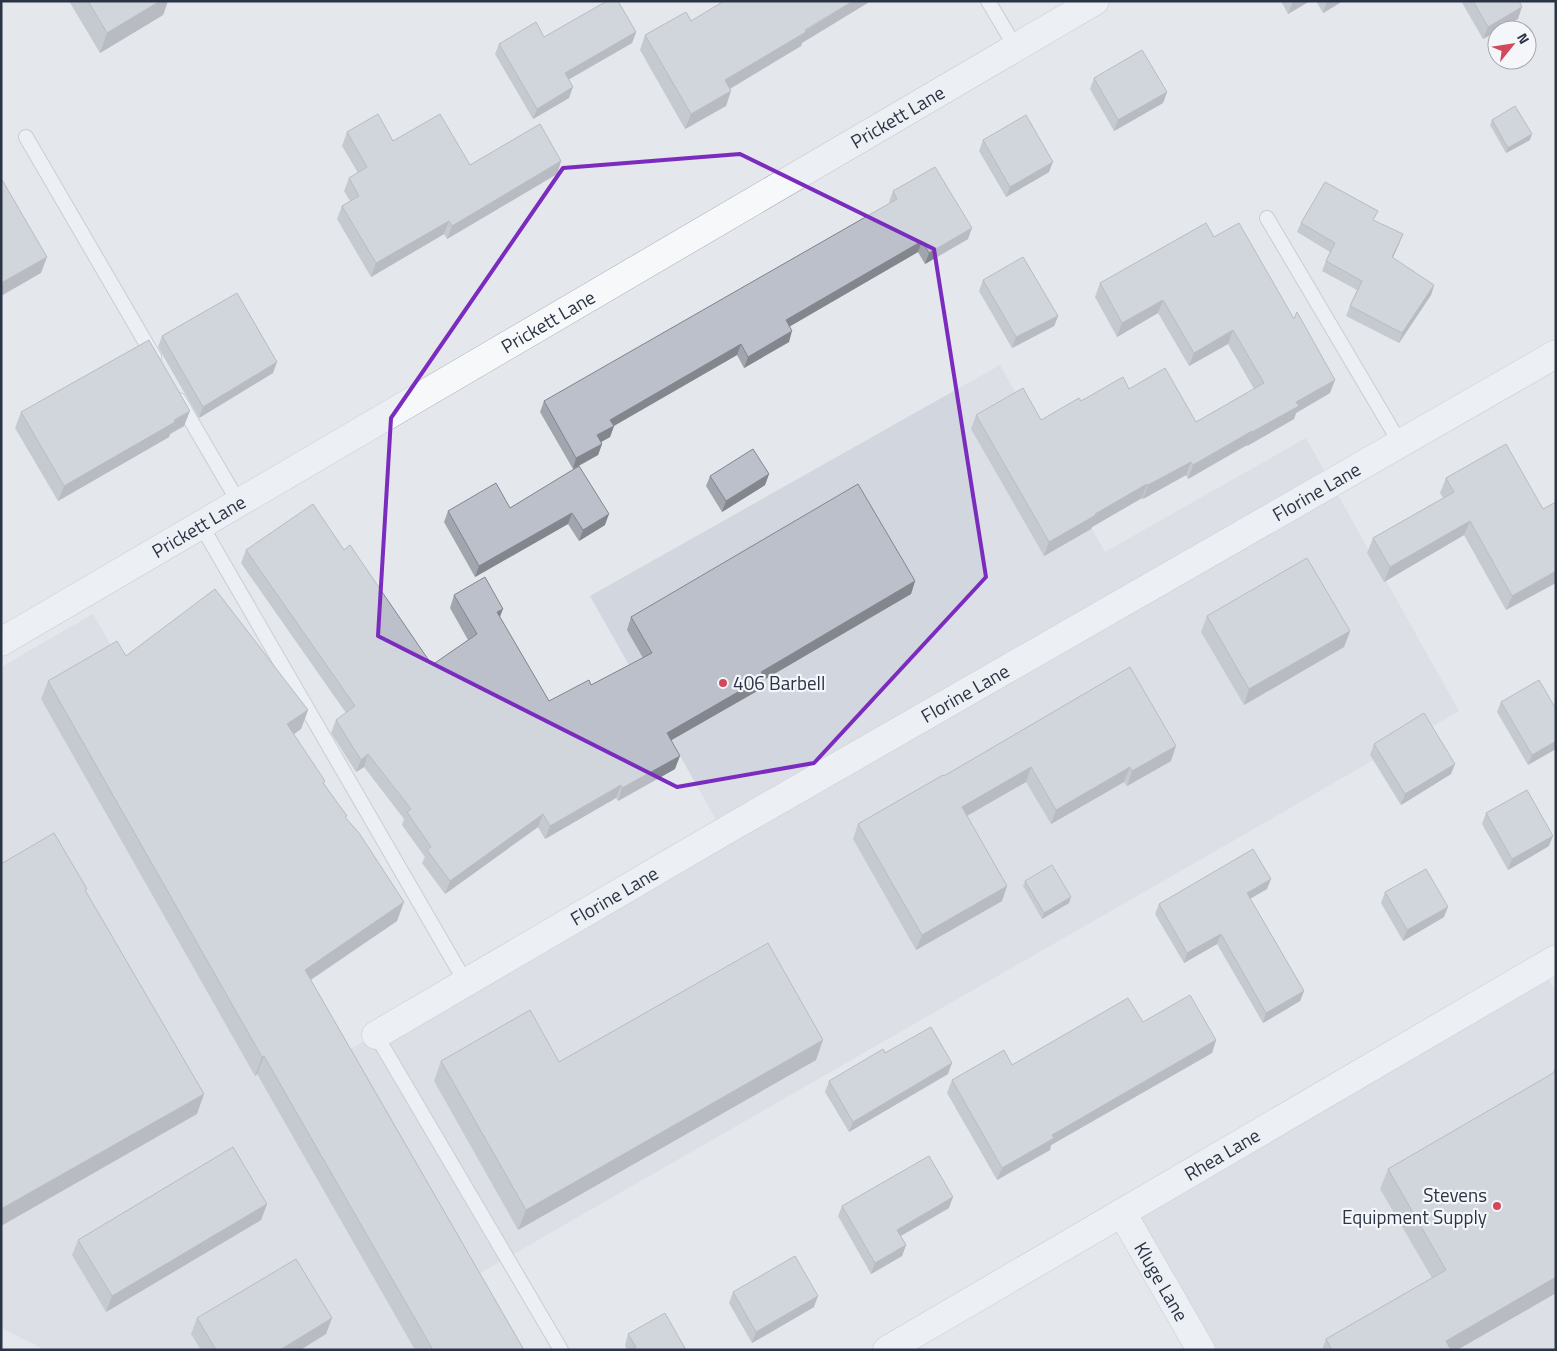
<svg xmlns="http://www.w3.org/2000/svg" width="1557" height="1351" font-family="'Titillium Web',sans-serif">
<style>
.built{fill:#d2d6de}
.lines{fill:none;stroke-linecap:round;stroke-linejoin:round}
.service-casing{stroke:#a9aeb7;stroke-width:16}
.minor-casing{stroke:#a9aeb7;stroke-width:29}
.service{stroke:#f7f8fa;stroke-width:14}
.minor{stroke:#f7f8fa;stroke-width:28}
.wall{fill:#a1a5ae}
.shaded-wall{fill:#83868d}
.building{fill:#bbc0ca;stroke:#83868d}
.marked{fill:none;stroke:#7b2cbf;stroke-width:4;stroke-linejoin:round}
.poi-dot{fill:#d1495b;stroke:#f4f6f9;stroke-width:2}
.labels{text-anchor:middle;stroke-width:4.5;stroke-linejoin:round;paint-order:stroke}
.street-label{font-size:19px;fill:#2b3445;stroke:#f4f6f9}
.poi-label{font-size:19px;fill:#2b3445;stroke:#f4f6f9;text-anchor:start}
</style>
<rect width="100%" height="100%" fill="#e4e7ec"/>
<!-- built -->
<path class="built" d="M1000,365L1105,552L1306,438L1459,711L477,1275L520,1350H45L1,1328V667L93,614L347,1051L723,832L590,596Z
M1541,968L1556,991V1350H1201L1122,1213Z"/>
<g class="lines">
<!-- service casing -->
<g class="service-casing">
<path id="service" d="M988,1L1016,48
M26,137L154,357
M1267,218L1400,443
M179,400L239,503
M201,525L466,983
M376,1035L561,1350"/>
</g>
<!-- minor casing -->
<g class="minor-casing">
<g id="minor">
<path id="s1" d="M1,642L1095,1"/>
<path id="s2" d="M376,1035L723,832L1556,354"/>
<path id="s3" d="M1122,1213L1201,1350"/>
<path id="s4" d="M887,1350L1556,959"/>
</g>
</g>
<!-- service -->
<use href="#service" class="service"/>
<!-- minor -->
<use href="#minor" class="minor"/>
</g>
<!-- wall -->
<path class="wall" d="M69,1H168L163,15L100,53Z
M1281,1H1310L1288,14Z
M1316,1H1343L1323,13Z
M1461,1H1519L1518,19L1497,30V31L1483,39Z
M691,21L802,43L801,46L730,89L726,106L685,129L640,50L645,35Z
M636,32L632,43L569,79V98L533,119L495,54L499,44L544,37Z
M1094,78L1167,92L1163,103L1114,131L1090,89Z
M1492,120L1530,140L1506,153L1490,125Z
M347,132L393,141L470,165L561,161L557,174L447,239L444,234L371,277L337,219L342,206L350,201L344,191L349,178L358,173L342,146Z
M983,140L1049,172L1006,197L979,151Z
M893,191L968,239L925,264L918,252L790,326L789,342L744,368L737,355L614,426L610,437L601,442L602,444L598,455L573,469L540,412L544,401L890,203L889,202Z
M1374,221L1403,234L1399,244L1393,258L1434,285L1431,295L1399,343L1346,316L1350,306L1357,290L1322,271L1326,261L1330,252L1297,232L1301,223Z
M1214,237L1330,393L1296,413L1294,419L1247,446V445L1188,479L1186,475L1143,499L1142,498L1092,527L1091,529L1044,556L971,429L976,415L1041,420L1081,401L1129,389L1196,422L1254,389L1228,344L1189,366L1158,313L1117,337L1095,297L1100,283Z
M983,280L1058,316L1054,326L1012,348L979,291Z
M162,336L273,373L199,418L158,347Z
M21,412L184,426L170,434L169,437L58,501L15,428Z
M579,466L605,525L579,541L568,524L475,577L444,522L448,511L510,508Z
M769,474L765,485L722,512L706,486L710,476Z
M1446,478L1543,509L1556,502L1506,610L1464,535L1384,582L1367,553L1373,538L1443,498L1440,493Z
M246,550H344L432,665L468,640L450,608L454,595L500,617L549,701L591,685L643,658L627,630L631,617L915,581L911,594L762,681L759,690L671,740L675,769L618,801L616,798L545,839L538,827L445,894L422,863L425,857L402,825L404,819L364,767L356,772L331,733L336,720L346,713L241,563Z
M1207,616L1350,631L1344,647L1244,705L1201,632Z
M126,656L308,710L301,729L294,734L346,819L397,921L311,980L524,1350H415L257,1074L255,1076L41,699L48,681Z
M1130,667L1171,761L1127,786L1124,782L1051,824L1026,782L967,816L1007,886L1002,901L916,950L853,839L858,824L944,776Z
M1501,702L1556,709L1528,765L1497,712Z
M1374,744L1451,774L1401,805L1370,755Z
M1486,813L1549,846L1508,870L1482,824Z
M1025,881L1069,903L1042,919L1023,886Z
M1267,889L1250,898L1304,991L1300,1001L1263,1023L1217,944L1184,963L1155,914L1159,904Z
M1385,892L1444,917L1403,941L1381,903Z
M1143,1022L1216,1040L1212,1053L1051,1145L1050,1150L997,1180L947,1093L952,1080L1012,1065Z
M885,1053L948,1074L849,1132L825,1092L829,1081Z
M816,1060L518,1230L434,1081L441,1061L559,1062Z
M1556,1069V1293L1457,1350H1322L1326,1339L1432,1278L1380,1189L1388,1169L1553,1074L1554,1070Z
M267,1204L261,1220L106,1312L72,1255L78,1240Z
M842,1206L949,1208L901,1236L906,1245L902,1256L871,1274L838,1216Z
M733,1292L814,1307L752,1343L729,1303Z
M197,1318L326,1334L300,1350H201L191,1334Z
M628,1334L686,1350H627L625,1345Z"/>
<!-- shaded-wall -->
<path class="shaded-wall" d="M160,1H168L163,15L100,53L107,33Z
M853,1H871L802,43L801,46L719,95L725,80Z
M1293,1H1310L1288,14Z
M1327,1H1343L1323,13Z
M1522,7L1518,19L1499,30H1497V31L1483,39L1488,27Z
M636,32L632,43L561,84L565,73Z
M573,87L569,98L533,119L537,109Z
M731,91L726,106L685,129L691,114Z
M1167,92L1163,103L1114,131L1118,120Z
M1532,134L1530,140L1506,153L1508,148Z
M561,161L557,174L447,239L452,226Z
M1053,162L1049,172L1006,197L1010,187Z
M449,221L444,234L371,277L376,263Z
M972,228L968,239L925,264L929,253Z
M1403,234L1399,244L1388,267L1392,257Z
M922,241L918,252L782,331L786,320Z
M47,257L41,273L1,296V283Z
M1434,285L1431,295L1399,343L1402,333Z
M1163,300L1158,313L1117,337L1122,323Z
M1058,316L1054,326L1012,348L1016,337Z
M1233,330L1228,344L1189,366L1194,353Z
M792,331L789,342L744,368L748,357Z
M741,344L737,355L610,428L614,426L610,437L594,446L597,435L610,420Z
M277,362L273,373L199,418L203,407Z
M1335,380L1330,393L1296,413L1294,419L1247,446L1252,432L1296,402Z
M190,411L184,426L170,434L169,437L58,501L64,486Z
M1252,431L1247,445L1188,479L1193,465Z
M602,444L598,455L573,469L576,458Z
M1191,462L1186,475L1143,499L1148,485Z
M769,474L765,485L722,512L726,501Z
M1147,484L1142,498L1092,527L1091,529L1044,556L1049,542L1095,514Z
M572,513L568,524L475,577L479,566Z
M609,514L605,525L579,541L583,530Z
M1470,521L1464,535L1384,582L1390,567Z
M1556,571V583L1506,610L1512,596Z
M915,581L911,594L762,681L759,690L663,745L667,733L761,672Z
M503,609L498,622L497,612Z
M1350,631L1344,647L1244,705L1249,689Z
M308,710L301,729L281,743L287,724Z
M1556,741V749L1528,765L1532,755Z
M1176,746L1171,761L1127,786L1132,771Z
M368,754L364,767L356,772L361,760Z
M680,756L675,769L618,801L622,788Z
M1455,764L1451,774L1401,805L1405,794Z
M1031,767L1026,782L956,822L962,807Z
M1130,767L1124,782L1051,824L1056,810Z
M621,785L616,798L545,839L550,826Z
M543,814L538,827L445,894L450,881Z
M1553,836L1549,846L1508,870L1512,859Z
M1271,879L1267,889L1243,903L1247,893Z
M1007,886L1002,901L916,950L922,935Z
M1071,897L1069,903L1042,919L1044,913Z
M404,902L397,921L298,988L305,970Z
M1448,907L1444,917L1403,941L1407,930Z
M1221,934L1217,944L1184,963L1187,953Z
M1304,991L1300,1001L1263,1023L1266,1013Z
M823,1040L816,1060L518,1230L526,1210Z
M1216,1040L1212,1053L1051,1145L1050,1150L997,1180L1002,1168L1052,1135Z
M264,1056L257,1074L255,1076L262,1057Z
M952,1063L948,1074L849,1132L853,1122Z
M204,1094L197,1114L1,1226V1209Z
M953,1197L949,1208L893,1240L897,1230Z
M267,1204L261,1220L106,1312L112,1296Z
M906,1245L902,1256L871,1274L875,1263Z
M1556,1277V1293L1457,1350H1442L1446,1341Z
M818,1296L814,1307L752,1343L756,1332Z
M332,1318L326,1334L300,1350H280Z"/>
<!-- building -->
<path class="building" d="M88,1H160L107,33Z
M607,1H618L636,32L565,73L573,87L537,109L499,44L536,22L544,37Z
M724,1H853L805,30L806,32L725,80L731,91L691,114L645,35L686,12L691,21Z
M1473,1H1519L1522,7L1488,27Z
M1142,50L1167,92L1118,120L1094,78Z
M1515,106L1532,134L1508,148L1492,120Z
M378,114L393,141L440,114L470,165L540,124L561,161L452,226L449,221L376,263L342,206L359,196L349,178L367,167L347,132Z
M1026,115L1053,162L1010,187L983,140Z
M935,167L972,228L929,253L922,241L786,320L792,331L748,357L741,344L610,420L614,426L597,435L602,444L576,458L544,401L897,199L893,191Z
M1,178L47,257L1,283Z
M1325,182L1378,211L1373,220L1403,234L1392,257L1434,285L1402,333L1350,306L1362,281L1326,261L1335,243L1301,223Z
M1206,223L1214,237L1239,223L1294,319L1297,312L1335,380L1296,402L1299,406L1252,432V431L1193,465L1191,462L1148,485L1147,484L1095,514L1096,515L1049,542L976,415L1023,388L1041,420L1079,398L1081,401L1123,377L1129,389L1165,368L1196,422L1264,383L1233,330L1194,353L1163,300L1122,323L1100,283Z
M1023,257L1058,316L1016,337L983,280Z
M237,293L277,362L203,407L162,336Z
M149,340L190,411L174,420L175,422L64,486L21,412Z
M1506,444L1543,509L1556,502V571L1512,596L1470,521L1390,567L1373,538L1454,492L1446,478Z
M753,449L769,474L726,501L710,476Z
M579,466L609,514L583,530L572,513L479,566L448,511L496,483L510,508Z
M858,484L915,581L761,672L764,677L667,733L680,756L622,788L621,785L550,826L543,814L450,881L427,850L431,847L407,812L411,809L368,754L361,760L336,720L355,706L246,550L313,504L344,550L350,545L432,665L477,634L454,595L485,577L503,609L497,612L549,701L589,680L591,685L652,653L631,617Z
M1307,558L1350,631L1249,689L1207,616Z
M215,589L308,710L287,724L325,781L323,783L347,816L345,817L359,833L404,902L305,970L524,1350H433L264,1056L262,1057L48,681L117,641L126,656Z
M1130,667L1176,746L1132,771L1130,767L1056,810L1031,767L962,807L1007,886L922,935L858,824L943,775L944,776Z
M1539,680L1556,709V741L1532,755L1501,702Z
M1424,713L1455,764L1405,794L1374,744Z
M1527,790L1553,836L1512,859L1486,813Z
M54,833L87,889L85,890L204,1094L1,1209V864Z
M1253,849L1271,879L1247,893L1304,991L1266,1013L1221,934L1187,953L1159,904Z
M1052,865L1071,897L1044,913L1025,881Z
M1426,869L1448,907L1407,930L1385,892Z
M768,943L823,1040L526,1210L441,1061L530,1010L559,1062Z
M1190,995L1216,1040L1052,1135L1054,1138L1002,1168L952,1080L1004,1050L1012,1065L1128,998L1143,1022Z
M931,1027L952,1063L853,1122L829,1081L883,1049L885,1053Z
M1556,1069V1277L1446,1341L1451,1350H1332L1326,1339L1446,1270L1388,1169L1555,1072L1554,1070Z
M233,1147L267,1204L112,1296L78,1240Z
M929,1156L953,1197L897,1230L906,1245L875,1263L842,1206Z
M795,1256L818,1296L756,1332L733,1292Z
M296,1259L332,1318L280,1350H216L197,1318Z
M665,1313L686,1350H631L636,1347L628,1334Z"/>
<!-- marked area -->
<path d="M0 0H1557V1351H0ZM740,154L934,249L986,577L814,763L677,787L378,636L391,418L563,168Z" fill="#e4e7ec" fill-opacity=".55" fill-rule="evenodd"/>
<path class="marked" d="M740,154L934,249L986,577L814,763L677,787L378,636L391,418L563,168Z"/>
<!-- markers -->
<g class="poi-dot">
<circle cx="723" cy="683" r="5"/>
<circle cx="1497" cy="1206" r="5"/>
</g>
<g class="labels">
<!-- street labels -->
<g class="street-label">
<text dy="7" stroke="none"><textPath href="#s1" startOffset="1039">Prickett Lane</textPath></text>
<text dy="7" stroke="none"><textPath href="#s1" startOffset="634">Prickett Lane</textPath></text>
<text dy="7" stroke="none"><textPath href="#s2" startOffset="1086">Florine Lane</textPath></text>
<text dy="7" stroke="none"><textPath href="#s1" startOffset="229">Prickett Lane</textPath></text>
<text dy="7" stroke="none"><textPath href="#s2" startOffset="681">Florine Lane</textPath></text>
<text dy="7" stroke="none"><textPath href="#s2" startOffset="276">Florine Lane</textPath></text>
<text dy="7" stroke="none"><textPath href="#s4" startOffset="388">Rhea Lane</textPath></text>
<text dy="7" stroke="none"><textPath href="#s3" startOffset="79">Kluge Lane</textPath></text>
</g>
<!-- poi labels -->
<g class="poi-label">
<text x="733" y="690">406 Barbell</text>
<text x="1487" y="1202" text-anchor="end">Stevens<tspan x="1487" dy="22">Equipment Supply</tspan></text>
</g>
</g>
<!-- border -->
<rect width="1557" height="1351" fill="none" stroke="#2b3445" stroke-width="5"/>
<!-- north arrow -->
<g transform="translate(1512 45) rotate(60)"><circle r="24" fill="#f4f6f9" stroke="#a4a8b1"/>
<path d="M0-4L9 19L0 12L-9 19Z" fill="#d1495b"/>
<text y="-8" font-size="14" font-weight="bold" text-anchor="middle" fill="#2b3445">N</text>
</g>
</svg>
